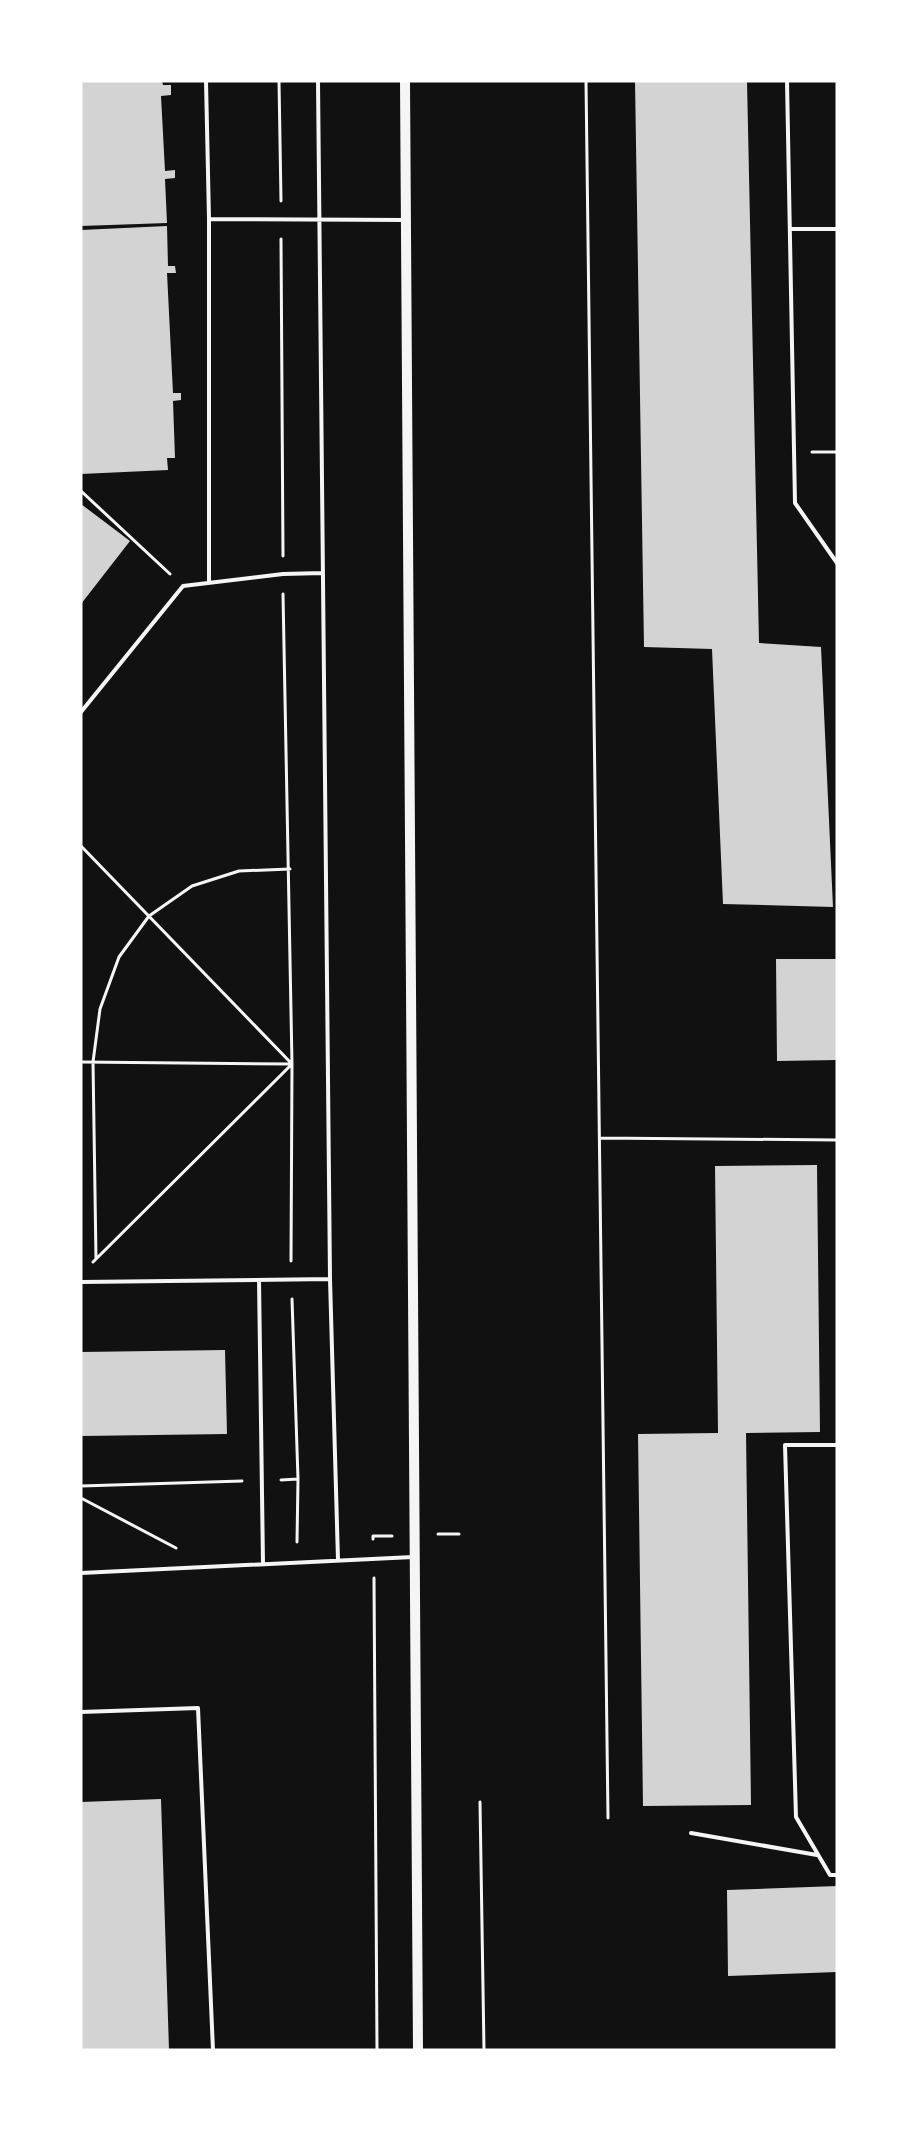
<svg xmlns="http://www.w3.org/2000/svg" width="918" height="2131" font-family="'Libre Baskerville',serif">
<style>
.building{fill:#d3d3d3}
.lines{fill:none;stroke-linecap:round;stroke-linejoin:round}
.path{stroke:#f5f5f5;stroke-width:3}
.service{stroke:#f5f5f5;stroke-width:4}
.secondary{stroke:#f5f5f5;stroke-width:10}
</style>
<rect width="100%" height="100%" fill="#111"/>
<!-- building -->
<path class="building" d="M81,81H162L163,85H171V95L161,96L165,171L175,170V178L165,179L167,223L81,226Z
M635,81H747L759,643L821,647L833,907L723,904L712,649L644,647Z
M167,226L168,266H175L176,273H167L173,393H181V400L173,401L175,458H167L168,470L81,474V230Z
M81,504L130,541L81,604Z
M776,959H837V1060L777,1061Z
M817,1165L820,1432L746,1433L751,1805L643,1806L638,1434L718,1433L715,1166Z
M225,1350L227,1434L81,1436V1352Z
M161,1799L169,2050H81V1802Z
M837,1886V1972L728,1976L727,1890Z"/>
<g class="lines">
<!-- path -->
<path class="path" d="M279,81L281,201
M586,81L608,1818
M281,239L283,556
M812,452H837
M81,491L170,574
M283,594L292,1064L291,1261
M81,846L292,1064L93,1262
M81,1062L292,1064
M600,1138L837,1140
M96,1259L93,1062L100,1009L119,957L149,916L192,886L239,871L290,869
M292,1299L298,1479L297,1542
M281,1480L298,1479
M81,1486L242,1481
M81,1498L176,1548
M438,1534H459
M373,1539V1536H392
M374,1578L377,2050
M480,1802L484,2050"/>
<!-- service -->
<path class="service" d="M206,81L209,219L406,220
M318,81L330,1279L338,1560
M787,81L795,503L837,563
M209,219V582
M790,229H837
M81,712L183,586L283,574L323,573
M259,1280L263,1564
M81,1282L330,1279
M837,1445H785L796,1817L830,1875H837
M81,1573L413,1557
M81,1712L198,1708L213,2050
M691,1833L817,1855"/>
<!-- secondary -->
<path class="secondary" d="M405,81L418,2050"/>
</g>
<!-- border -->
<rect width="918" height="2131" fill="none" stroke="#ffffff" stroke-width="165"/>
</svg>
